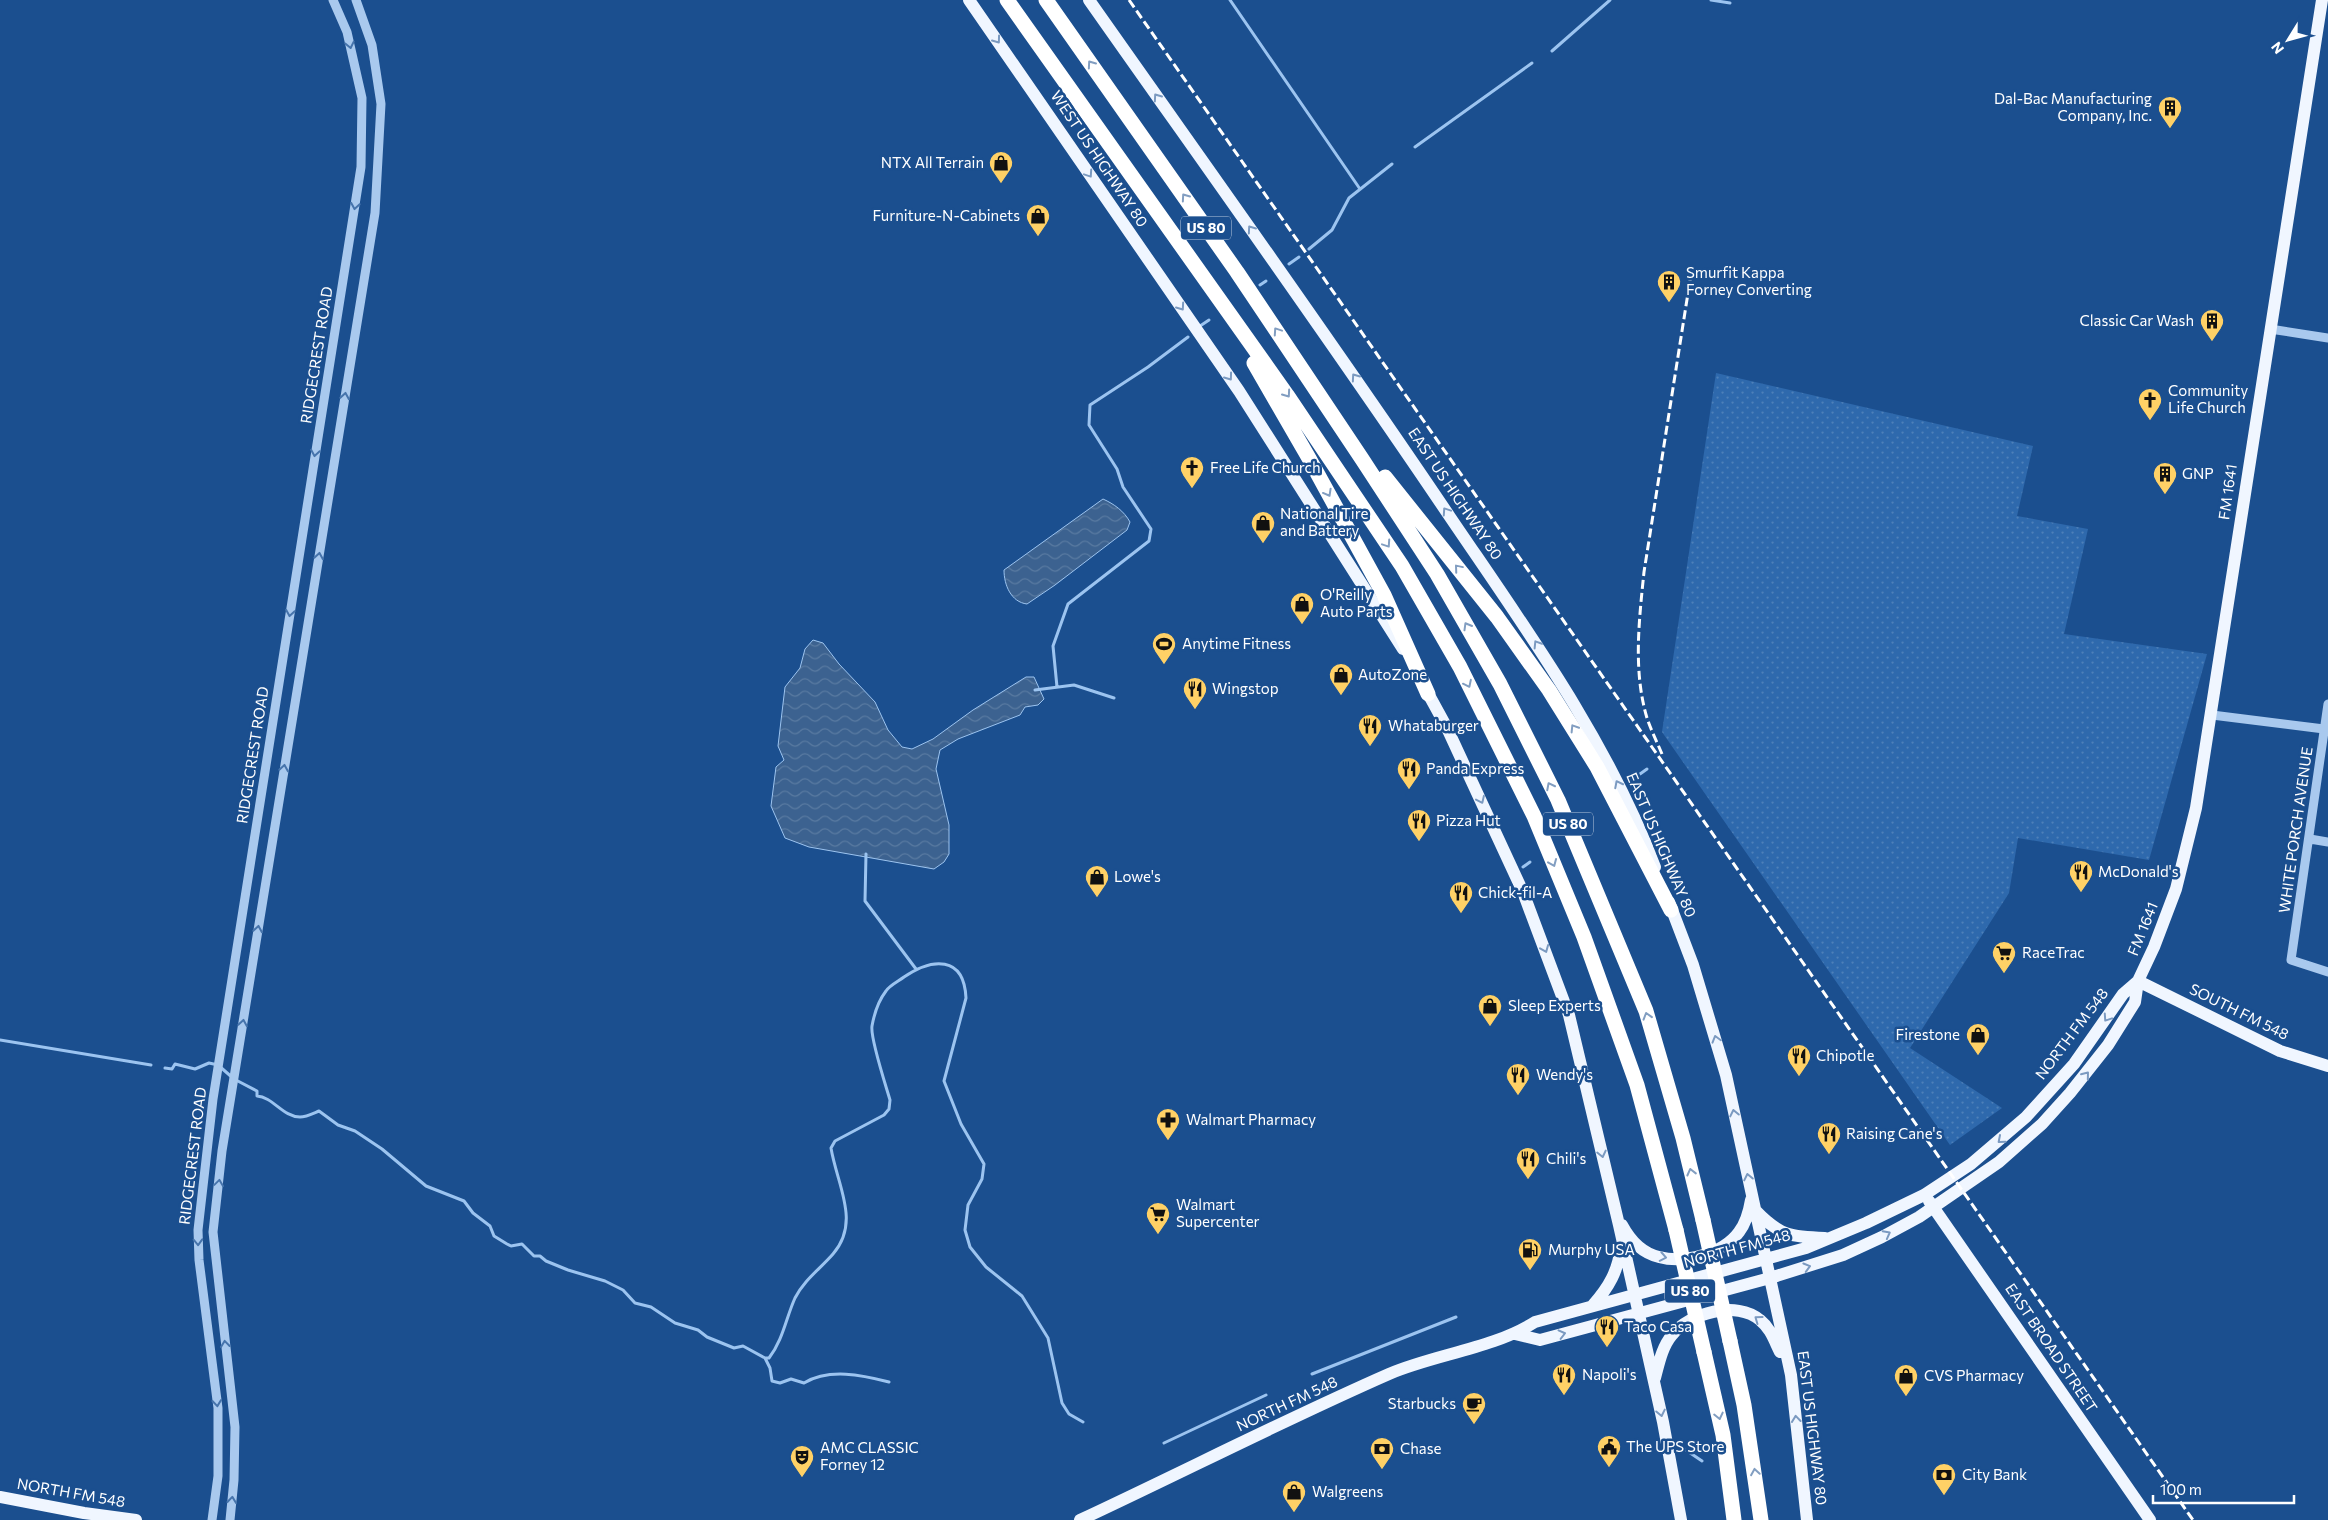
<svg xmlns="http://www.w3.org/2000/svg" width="2328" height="1520" font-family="Commissioner,sans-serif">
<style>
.grass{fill:url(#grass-dots)}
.water{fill:url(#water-waves);stroke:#9cc4f0}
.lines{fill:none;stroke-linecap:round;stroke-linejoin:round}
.stream{stroke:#9cc4f0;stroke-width:3}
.minor{stroke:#a9c9ee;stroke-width:9}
.major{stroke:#f0f6ff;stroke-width:12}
.highway{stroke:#fff;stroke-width:15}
.rail{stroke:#fff;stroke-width:3;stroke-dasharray:9 4;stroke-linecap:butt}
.highway-bridge{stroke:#fff;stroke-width:15}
.oneway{stroke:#7b9ac1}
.oneway2{stroke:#4674ac}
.oneway3{stroke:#829ec1}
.labels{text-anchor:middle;stroke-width:5;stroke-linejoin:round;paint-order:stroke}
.shield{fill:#1b4f8f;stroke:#bbcadd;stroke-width:1}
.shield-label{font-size:14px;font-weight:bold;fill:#fff}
.poi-label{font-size:15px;fill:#fff;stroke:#1b4f8f;text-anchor:start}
.street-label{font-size:15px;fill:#fff;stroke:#1b4f8f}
</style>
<defs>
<pattern id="grass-dots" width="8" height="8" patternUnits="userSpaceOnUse" patternTransform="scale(1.25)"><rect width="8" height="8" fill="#2e69ad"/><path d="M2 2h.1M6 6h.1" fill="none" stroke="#4d80b9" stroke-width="1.8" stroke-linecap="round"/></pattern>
<pattern id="water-waves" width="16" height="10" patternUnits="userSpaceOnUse" patternTransform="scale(1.25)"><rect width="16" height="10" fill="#3c6290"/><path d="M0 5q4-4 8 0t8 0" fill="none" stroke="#597aa1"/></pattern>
</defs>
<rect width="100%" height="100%" fill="#1b4f8f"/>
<!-- grass -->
<path class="grass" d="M1716,373L2033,446L2017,516L2088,529L2064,634L2207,654L2149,860L2018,838L2009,893L1910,1048L2002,1108L1950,1145L1662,732Z"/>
<!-- water -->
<path class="water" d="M1103,499C1114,504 1124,511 1130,522L1127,530L1055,585L1027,604C1011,602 1004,585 1004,570Z
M813,640L823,643L839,664L875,702L888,730L902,747L912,749L933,739L973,710L1026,677H1034L1044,699L1038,705L1025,707L1020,715L958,739L940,750L936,769L949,825V854L944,862L934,869L809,847L785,838L771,806L776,767L784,760L778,746L785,687L800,668L805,649Z"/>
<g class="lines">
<!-- stream -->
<path class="stream" d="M1230,0L1360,189
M1711,0L1730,3
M1552,51L1610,0
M1415,147L1532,63
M1309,249L1332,230L1349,198L1392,164
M1289,264L1299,257
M1260,285L1266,281
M1200,326L1209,320
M1057,687L1053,646L1068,604L1149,541L1151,529L1123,487L1117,469L1089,425L1090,405L1148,367L1188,337
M1035,690L1074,685L1114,698
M1640,774L1647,769
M866,854L865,901L916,969
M1523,867L1530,862
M0,1040L151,1065
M165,1068L172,1069L175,1064L195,1069L209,1063L218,1065L234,1079L257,1091V1096C273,1097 283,1117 300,1117C306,1117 314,1113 319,1111L338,1125L355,1131L382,1149L426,1186L464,1201L473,1213L490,1226L494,1236L507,1244L511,1246L522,1244L534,1256H540L546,1261L568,1270L605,1281L623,1290L635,1303L651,1307L675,1323L698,1330L707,1337L734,1348L743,1346L765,1358H769C783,1340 786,1318 795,1298C804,1280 820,1269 833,1254C861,1222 837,1185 831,1148L835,1141L884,1115L889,1109L890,1100C886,1086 870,1038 872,1026C874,1015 879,1000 886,991C890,985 899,981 904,977C932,958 964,955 966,998L944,1081L961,1124L984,1164L982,1179L968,1205L965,1230L970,1247L986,1267L1022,1296L1048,1338L1062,1403L1069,1414L1083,1422
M765,1358L770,1368L772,1381L780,1383L791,1379L804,1383C829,1368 862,1375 889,1382
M1312,1374L1456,1317
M1164,1443L1266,1395
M1677,1444L1702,1461"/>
<!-- minor -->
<path class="minor" d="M2270,329L2328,338
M2328,704L2291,960L2328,972
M2212,715L2324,729
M2310,839L2328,842
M212,1520L218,1476V1408L199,1260L198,1230L213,1099L361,167L362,98L347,32L333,0
M230,1520L234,1480L235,1427L213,1232L222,1151L375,213L381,104L372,45L356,0"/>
<!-- major -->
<path class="major" d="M969,0L1239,391L1403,649
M1089,0C1210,172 1333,343 1450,517C1526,629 1607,740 1655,867
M1424,686L1447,728L1523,892L1569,1015L1619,1225L1663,1422L1681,1520
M1669,902L1693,965L1726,1075L1791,1375L1807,1520
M2138,981L2280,1051L2328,1066
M1929,1201L2150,1520
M1756,1211C1780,1236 1791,1237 1825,1238
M1622,1225C1630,1240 1642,1253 1659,1257C1684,1264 1723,1254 1739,1232C1746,1223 1749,1212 1751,1200
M1593,1305C1609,1287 1618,1271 1621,1247
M1515,1334L1540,1340L1770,1278L1843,1255L1882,1237L1919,1217L1999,1162L2042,1124L2070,1093L2108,1045L2135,1002L2138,981L2154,947L2176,889L2196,808L2322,0
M1655,1378C1659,1363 1662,1347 1672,1335C1689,1313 1737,1300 1760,1320C1771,1329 1774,1340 1780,1352
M0,1497L84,1513L136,1520
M1080,1520C1183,1472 1284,1420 1389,1374C1436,1354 1492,1349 1535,1322L1806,1248L1866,1223L1924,1195L1971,1164L2026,1117L2074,1064L2123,994L2138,981"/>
<!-- highway -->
<path class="highway" d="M1007,0L1287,395L1402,566L1460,667L1534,816L1584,937L1637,1085L1676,1230
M1046,0L1237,272L1362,459L1437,574L1500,684L1558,800L1646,1011L1683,1138L1703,1220
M1254,363L1310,460L1384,595L1428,694
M1385,477L1497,617L1549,690L1597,767L1671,910
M1730,1341L1744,1405L1761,1520
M1704,1352L1723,1435L1734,1520"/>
<!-- rail -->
<path class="rail" d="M1129,0L2193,1520
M1662,754C1657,742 1651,730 1647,718C1633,671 1639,621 1644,572L1691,274"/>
<!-- highway-bridge -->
<path class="highway-bridge" d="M1703,1220L1730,1341
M1676,1230L1704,1352"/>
</g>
<!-- one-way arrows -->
<defs><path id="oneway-chevron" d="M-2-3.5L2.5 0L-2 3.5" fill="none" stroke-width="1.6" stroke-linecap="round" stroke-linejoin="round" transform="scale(1.25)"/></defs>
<g class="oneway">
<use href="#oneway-chevron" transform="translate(997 40) rotate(54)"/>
<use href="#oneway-chevron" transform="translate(1157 97) rotate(-125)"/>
<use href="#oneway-chevron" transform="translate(1089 174) rotate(56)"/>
<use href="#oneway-chevron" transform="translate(1251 229) rotate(-125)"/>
<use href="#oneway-chevron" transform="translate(1181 307) rotate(55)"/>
<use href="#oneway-chevron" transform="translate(1229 377) rotate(54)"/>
<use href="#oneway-chevron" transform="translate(1355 377) rotate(-125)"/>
<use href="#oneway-chevron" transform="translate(1446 511) rotate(-124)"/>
<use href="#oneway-chevron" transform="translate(1537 644) rotate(-122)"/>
<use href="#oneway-chevron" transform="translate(1618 784) rotate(-117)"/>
<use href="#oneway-chevron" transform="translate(1481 800) rotate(65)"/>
<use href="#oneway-chevron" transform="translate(1545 949) rotate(68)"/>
<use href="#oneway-chevron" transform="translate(2107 1018) rotate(124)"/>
<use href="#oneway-chevron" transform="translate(1716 1039) rotate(-106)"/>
<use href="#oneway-chevron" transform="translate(2086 1075) rotate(-51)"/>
<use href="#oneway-chevron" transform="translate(1734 1113) rotate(-102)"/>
<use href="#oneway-chevron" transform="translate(2001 1140) rotate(139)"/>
<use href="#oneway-chevron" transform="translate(1602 1154) rotate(77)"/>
<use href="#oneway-chevron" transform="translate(1748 1177) rotate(-102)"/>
<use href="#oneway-chevron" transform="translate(1887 1234) rotate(-28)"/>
<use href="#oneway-chevron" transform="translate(1663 1257) rotate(11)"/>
<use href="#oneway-chevron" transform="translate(1807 1267) rotate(-16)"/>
<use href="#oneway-chevron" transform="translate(1758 1319) rotate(-144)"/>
<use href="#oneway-chevron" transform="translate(1562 1334) rotate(-14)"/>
<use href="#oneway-chevron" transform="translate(1661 1413) rotate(78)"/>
<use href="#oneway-chevron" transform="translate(1796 1419) rotate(-96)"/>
</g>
<g class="oneway2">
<use href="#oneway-chevron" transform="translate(350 45) rotate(78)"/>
<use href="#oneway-chevron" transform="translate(355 206) rotate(99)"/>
<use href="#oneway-chevron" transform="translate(345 396) rotate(-81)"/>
<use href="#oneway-chevron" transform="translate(315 453) rotate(99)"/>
<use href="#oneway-chevron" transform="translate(319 556) rotate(-81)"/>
<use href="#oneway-chevron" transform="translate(290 613) rotate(99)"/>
<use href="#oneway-chevron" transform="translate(284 768) rotate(-81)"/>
<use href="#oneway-chevron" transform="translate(258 929) rotate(-81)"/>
<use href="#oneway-chevron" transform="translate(243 1023) rotate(-81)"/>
<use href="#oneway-chevron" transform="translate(219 1183) rotate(-82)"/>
<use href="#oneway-chevron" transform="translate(198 1242) rotate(88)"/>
<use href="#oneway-chevron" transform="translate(225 1344) rotate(-97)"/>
<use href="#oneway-chevron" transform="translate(217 1403) rotate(84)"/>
<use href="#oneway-chevron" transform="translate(232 1500) rotate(-84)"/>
</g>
<g class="oneway3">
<use href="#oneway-chevron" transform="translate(1091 64) rotate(-125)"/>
<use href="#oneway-chevron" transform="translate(1185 197) rotate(-125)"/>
<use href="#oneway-chevron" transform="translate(1277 331) rotate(-124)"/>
<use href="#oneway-chevron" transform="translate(1287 394) rotate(55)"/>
<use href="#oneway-chevron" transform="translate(1328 493) rotate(61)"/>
<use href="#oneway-chevron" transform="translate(1387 544) rotate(56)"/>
<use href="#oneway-chevron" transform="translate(1458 568) rotate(-130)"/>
<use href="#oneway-chevron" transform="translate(1467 626) rotate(-120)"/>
<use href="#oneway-chevron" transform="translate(1468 684) rotate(64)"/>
<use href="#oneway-chevron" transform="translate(1574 728) rotate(-122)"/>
<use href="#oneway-chevron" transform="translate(1550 786) rotate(-117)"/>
<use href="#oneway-chevron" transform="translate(1553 863) rotate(67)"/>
<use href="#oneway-chevron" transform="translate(1647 1016) rotate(-107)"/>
<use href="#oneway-chevron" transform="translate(1691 1172) rotate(-104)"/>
<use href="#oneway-chevron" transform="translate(1719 1416) rotate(77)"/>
<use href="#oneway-chevron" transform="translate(1755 1472) rotate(-99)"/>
</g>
<!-- icons -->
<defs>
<g id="building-pin" transform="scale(1.25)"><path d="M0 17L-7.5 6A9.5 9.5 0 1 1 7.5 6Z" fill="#ffd166" stroke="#1b4f8f"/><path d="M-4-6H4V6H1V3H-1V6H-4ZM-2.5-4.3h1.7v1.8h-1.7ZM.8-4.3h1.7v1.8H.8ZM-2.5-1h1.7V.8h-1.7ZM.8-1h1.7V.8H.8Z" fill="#111"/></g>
<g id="shop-pin" transform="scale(1.25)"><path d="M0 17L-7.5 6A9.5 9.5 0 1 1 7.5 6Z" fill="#ffd166" stroke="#1b4f8f"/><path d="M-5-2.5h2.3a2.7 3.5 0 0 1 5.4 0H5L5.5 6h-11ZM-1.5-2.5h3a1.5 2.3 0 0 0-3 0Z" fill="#111"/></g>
<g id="church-pin" transform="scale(1.25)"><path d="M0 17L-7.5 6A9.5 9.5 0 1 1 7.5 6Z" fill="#ffd166" stroke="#1b4f8f"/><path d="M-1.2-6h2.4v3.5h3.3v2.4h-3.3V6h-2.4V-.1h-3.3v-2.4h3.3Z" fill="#111"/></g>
<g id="stadium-pin" transform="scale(1.25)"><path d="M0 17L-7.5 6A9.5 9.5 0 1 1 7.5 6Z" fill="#ffd166" stroke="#1b4f8f"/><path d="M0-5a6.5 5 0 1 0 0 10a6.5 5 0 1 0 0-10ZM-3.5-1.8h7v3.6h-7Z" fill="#111"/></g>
<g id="restaurant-pin" transform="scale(1.25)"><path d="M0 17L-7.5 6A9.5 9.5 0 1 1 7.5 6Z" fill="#ffd166" stroke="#1b4f8f"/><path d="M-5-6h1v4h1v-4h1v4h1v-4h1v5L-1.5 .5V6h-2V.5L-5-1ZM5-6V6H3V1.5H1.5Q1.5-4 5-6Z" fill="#111"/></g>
<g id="supermarket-pin" transform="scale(1.25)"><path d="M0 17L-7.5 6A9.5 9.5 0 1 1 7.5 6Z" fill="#ffd166" stroke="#1b4f8f"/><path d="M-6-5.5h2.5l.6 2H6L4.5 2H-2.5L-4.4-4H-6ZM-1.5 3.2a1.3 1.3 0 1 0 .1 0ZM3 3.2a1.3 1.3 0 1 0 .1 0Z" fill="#111"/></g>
<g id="pharmacy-pin" transform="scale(1.25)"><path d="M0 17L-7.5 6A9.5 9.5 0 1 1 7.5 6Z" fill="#ffd166" stroke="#1b4f8f"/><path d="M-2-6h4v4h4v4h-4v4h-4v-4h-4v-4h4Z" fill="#111"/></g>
<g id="fuel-pin" transform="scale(1.25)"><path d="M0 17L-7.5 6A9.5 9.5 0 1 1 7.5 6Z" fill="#ffd166" stroke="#1b4f8f"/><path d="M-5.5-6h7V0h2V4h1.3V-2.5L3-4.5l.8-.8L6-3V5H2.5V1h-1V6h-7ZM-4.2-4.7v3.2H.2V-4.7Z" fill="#111"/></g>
<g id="cafe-pin" transform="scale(1.25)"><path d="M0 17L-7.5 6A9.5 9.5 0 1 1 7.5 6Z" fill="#ffd166" stroke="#1b4f8f"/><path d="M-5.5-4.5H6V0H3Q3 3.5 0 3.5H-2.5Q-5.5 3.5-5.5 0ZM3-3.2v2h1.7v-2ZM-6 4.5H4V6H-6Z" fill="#111"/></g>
<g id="civic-pin" transform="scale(1.25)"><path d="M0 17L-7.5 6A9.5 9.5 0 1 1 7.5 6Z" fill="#ffd166" stroke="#1b4f8f"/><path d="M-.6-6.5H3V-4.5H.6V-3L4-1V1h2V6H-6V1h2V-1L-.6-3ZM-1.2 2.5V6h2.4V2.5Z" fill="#111"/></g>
<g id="bank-pin" transform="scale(1.25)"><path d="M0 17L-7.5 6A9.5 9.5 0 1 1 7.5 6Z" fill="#ffd166" stroke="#1b4f8f"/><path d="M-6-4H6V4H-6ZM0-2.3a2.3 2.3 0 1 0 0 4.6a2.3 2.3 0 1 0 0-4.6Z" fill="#111"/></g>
<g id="theatre-pin" transform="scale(1.25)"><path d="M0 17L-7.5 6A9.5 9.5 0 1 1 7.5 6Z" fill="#ffd166" stroke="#1b4f8f"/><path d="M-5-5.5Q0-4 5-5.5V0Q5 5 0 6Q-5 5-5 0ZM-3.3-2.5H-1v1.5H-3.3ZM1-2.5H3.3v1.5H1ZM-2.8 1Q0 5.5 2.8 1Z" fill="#111"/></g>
</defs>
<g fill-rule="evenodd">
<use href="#building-pin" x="2170" y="108"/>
<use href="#shop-pin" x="1001" y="163"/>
<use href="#shop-pin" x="1038" y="216"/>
<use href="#building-pin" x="1669" y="282"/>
<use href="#building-pin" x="2212" y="321"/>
<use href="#church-pin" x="2150" y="400"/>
<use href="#church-pin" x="1192" y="468"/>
<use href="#building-pin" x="2165" y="474"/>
<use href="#shop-pin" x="1263" y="523"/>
<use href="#shop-pin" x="1302" y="604"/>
<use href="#stadium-pin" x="1164" y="644"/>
<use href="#shop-pin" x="1341" y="675"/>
<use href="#restaurant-pin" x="1195" y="689"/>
<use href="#restaurant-pin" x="1370" y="726"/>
<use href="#restaurant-pin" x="1409" y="769"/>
<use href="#restaurant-pin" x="1419" y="821"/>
<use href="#restaurant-pin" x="2081" y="872"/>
<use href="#shop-pin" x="1097" y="877"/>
<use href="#restaurant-pin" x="1461" y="893"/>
<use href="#supermarket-pin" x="2004" y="953"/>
<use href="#shop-pin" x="1490" y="1006"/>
<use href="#shop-pin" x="1978" y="1035"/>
<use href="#restaurant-pin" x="1799" y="1056"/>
<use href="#restaurant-pin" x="1518" y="1075"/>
<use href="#pharmacy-pin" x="1168" y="1120"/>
<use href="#restaurant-pin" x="1829" y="1134"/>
<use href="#restaurant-pin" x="1528" y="1159"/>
<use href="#supermarket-pin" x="1158" y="1214"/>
<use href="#fuel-pin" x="1530" y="1250"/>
<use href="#restaurant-pin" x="1607" y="1327"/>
<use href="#restaurant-pin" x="1564" y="1375"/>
<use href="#shop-pin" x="1906" y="1376"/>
<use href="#cafe-pin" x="1474" y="1404"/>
<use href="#civic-pin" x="1609" y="1447"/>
<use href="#bank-pin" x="1382" y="1449"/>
<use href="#theatre-pin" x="802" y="1457"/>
<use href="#bank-pin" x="1944" y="1475"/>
<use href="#shop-pin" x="1294" y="1492"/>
</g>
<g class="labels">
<!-- shield labels -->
<g class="shield">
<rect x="1181" y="216.5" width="50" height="23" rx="4"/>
<rect x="1543" y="812.5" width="50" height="23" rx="4"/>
<rect x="1665" y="1279.5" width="50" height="23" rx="4"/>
</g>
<g class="shield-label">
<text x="1206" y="233">US 80</text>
<text x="1568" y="829">US 80</text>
<text x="1690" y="1296">US 80</text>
</g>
<!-- poi labels -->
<g class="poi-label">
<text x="2152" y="104" text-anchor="end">Dal-Bac Manufacturing<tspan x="2152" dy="17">Company, Inc.</tspan></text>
<text x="984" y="168" text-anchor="end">NTX All Terrain</text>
<text x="1020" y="221" text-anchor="end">Furniture-N-Cabinets</text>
<text x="1686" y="278">Smurfit Kappa<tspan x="1686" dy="17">Forney Converting</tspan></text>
<text x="2194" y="326" text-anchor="end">Classic Car Wash</text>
<text x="2168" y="396">Community<tspan x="2168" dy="17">Life Church</tspan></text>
<text x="1210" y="473">Free Life Church</text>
<text x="2182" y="479">GNP</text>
<text x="1280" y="519">National Tire<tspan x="1280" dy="17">and Battery</tspan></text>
<text x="1320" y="600">O'Reilly<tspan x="1320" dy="17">Auto Parts</tspan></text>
<text x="1182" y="649">Anytime Fitness</text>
<text x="1358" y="680">AutoZone</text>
<text x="1212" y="694">Wingstop</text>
<text x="1388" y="731">Whataburger</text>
<text x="1426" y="774">Panda Express</text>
<text x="1436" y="826">Pizza Hut</text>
<text x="2098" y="877">McDonald's</text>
<text x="1114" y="882">Lowe's</text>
<text x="1478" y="898">Chick-fil-A</text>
<text x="2022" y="958">RaceTrac</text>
<text x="1508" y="1011">Sleep Experts</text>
<text x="1960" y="1040" text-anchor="end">Firestone</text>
<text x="1816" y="1061">Chipotle</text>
<text x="1536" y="1080">Wendy's</text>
<text x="1186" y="1125">Walmart Pharmacy</text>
<text x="1846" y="1139">Raising Cane's</text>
<text x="1546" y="1164">Chili's</text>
<text x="1176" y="1210">Walmart<tspan x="1176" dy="17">Supercenter</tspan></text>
<text x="1548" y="1255">Murphy USA</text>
<text x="1624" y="1332">Taco Casa</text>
<text x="1582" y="1380">Napoli's</text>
<text x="1924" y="1381">CVS Pharmacy</text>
<text x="1456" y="1409" text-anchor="end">Starbucks</text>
<text x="1626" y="1452">The UPS Store</text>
<text x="820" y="1453">AMC CLASSIC<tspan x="820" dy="17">Forney 12</tspan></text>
<text x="1400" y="1454">Chase</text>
<text x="1962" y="1480">City Bank</text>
<text x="1312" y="1497">Walgreens</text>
</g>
<!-- street labels -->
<g class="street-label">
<text transform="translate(1099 159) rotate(56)" y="5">WEST US HIGHWAY 80</text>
<text transform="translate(317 355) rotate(-81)" y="5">RIDGECREST ROAD</text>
<text transform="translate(2228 492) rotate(-82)" y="5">FM 1641</text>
<text transform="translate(1455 494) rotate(56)" y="5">EAST US HIGHWAY 80</text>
<text transform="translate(253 755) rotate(-81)" y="5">RIDGECREST ROAD</text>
<text transform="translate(2296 830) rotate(-82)" y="5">WHITE PORCH AVENUE</text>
<text transform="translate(1661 845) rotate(67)" y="5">EAST US HIGHWAY 80</text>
<text transform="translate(2143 929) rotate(-68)" y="5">FM 1641</text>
<text transform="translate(2239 1012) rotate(26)" y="5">SOUTH FM 548</text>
<text transform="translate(2072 1034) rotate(-53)" y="5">NORTH FM 548</text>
<text transform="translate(193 1156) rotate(-83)" y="5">RIDGECREST ROAD</text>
<text transform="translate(1737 1249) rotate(-15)" y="5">NORTH FM 548</text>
<text transform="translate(2051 1348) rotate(56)" y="5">EAST BROAD STREET</text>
<text transform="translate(1287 1404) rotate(-25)" y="5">NORTH FM 548</text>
<text transform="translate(1812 1428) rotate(83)" y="5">EAST US HIGHWAY 80</text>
<text transform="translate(71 1493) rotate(10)" y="5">NORTH FM 548</text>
</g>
</g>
<!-- north arrow -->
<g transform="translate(2288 40) rotate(233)" stroke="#1b4f8f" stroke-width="4" paint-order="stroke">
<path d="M0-4L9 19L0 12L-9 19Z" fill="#ffffff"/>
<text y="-8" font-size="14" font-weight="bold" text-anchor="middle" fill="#ffffff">N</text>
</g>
<!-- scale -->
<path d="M2153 1495v8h141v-8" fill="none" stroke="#ffffff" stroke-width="2.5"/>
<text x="2160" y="1495" font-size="15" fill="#ffffff" stroke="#1b4f8f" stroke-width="4" paint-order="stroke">100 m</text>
</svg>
